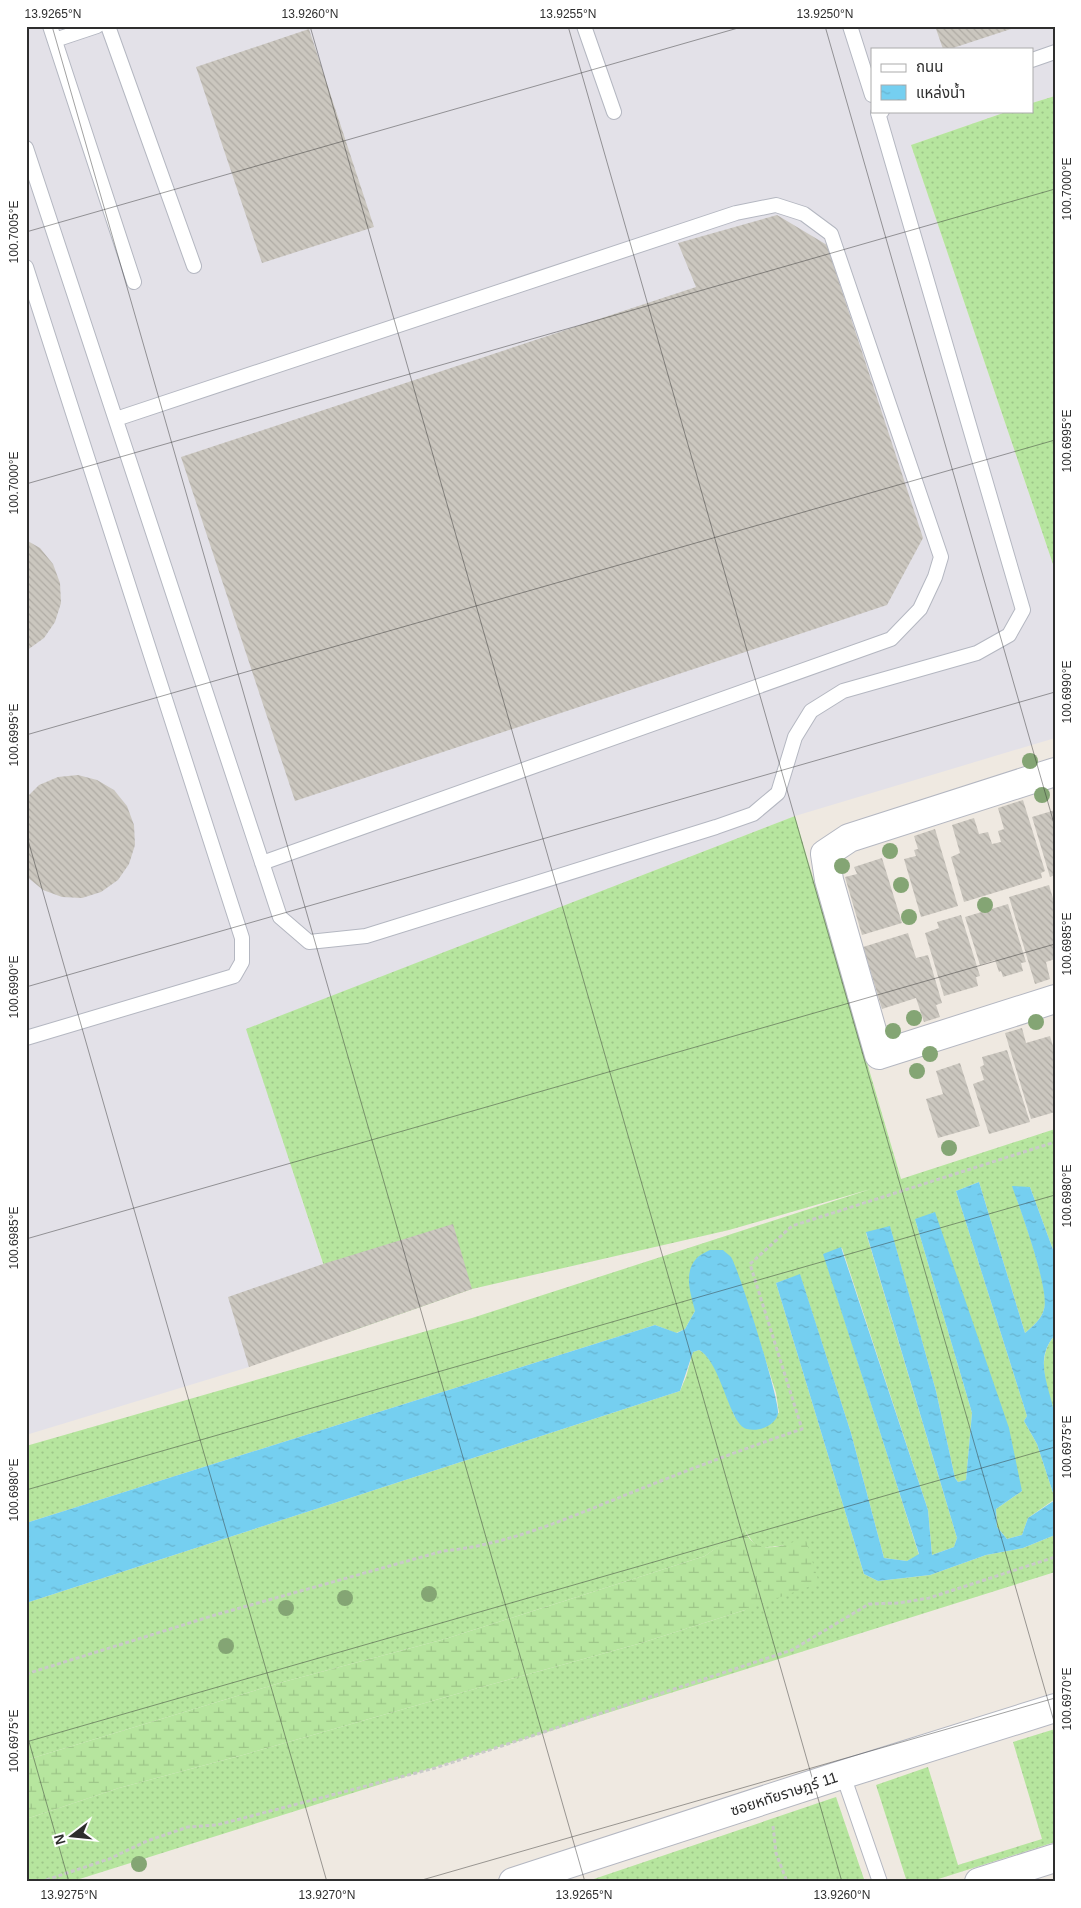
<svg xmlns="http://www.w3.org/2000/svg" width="1081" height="1908" font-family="Arial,'Noto Sans Thai',sans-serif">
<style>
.industrial{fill:#e3e1e8}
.grass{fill:url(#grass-dots)}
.wetland{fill:url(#wetland-marsh)}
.water{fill:url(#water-ripples)}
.building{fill:url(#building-back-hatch)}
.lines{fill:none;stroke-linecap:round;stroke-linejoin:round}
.service-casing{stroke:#b4b7c1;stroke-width:16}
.minor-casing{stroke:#b4b7c1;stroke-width:30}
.path{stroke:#c9c9c9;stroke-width:3;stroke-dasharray:4 2.5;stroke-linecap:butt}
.service{stroke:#fff;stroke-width:14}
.minor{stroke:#fff;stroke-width:28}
.tree{fill:#84a574}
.ticks{fill:none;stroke:#2e2e2e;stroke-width:1;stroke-opacity:0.45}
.labels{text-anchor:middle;stroke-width:4.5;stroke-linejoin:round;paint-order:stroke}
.street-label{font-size:15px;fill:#2e2e2e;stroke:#fff}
.neatline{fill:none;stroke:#2e2e2e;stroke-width:2}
.ticks-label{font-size:12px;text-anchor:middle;fill:#2e2e2e}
</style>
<defs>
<pattern id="grass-dots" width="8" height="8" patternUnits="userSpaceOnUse" patternTransform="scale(1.25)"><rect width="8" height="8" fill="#b6e59e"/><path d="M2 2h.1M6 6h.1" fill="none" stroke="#9dc588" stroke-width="1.8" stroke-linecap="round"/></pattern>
<pattern id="wetland-marsh" width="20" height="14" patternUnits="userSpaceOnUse" patternTransform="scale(1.25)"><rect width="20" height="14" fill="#b6e59e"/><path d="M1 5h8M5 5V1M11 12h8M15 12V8" fill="none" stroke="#9dc588"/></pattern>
<pattern id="water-ripples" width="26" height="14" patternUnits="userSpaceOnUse" patternTransform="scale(1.25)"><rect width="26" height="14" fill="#75cff0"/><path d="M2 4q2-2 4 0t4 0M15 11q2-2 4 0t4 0" fill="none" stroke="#66b2ce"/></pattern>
<pattern id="building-back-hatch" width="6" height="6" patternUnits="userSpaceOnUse" patternTransform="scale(1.25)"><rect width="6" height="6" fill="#cbc7bf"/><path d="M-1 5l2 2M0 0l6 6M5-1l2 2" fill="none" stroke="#afaba4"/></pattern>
</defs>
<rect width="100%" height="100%" fill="#efe9e1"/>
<!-- industrial -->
<path class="industrial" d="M26,26H1055V96L1032,103V49H872V111H1009L911,145L1055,570V738L795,816L247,1029L323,1264L249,1367L26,1435Z"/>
<!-- grass -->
<path class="grass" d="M1055,96V570L911,145L1009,111H1032V103Z
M795,816L901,1179L1055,1129V1255L1030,1187H1013C1020,1210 1051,1290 1044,1309C1041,1320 1033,1326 1025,1333L979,1182L956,1191L1027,1416L1024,1421L1037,1444L1055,1499L1028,1518L1022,1535L1007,1539L997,1527L996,1509L1022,1491L915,1219L972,1413L966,1480L958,1482L955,1478L936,1391L890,1227L866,1233L957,1538L954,1547L932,1555L928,1510L842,1248L824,1255L919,1555L907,1561L884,1558L851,1433L800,1275L776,1283L864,1574L878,1581L930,1575L986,1555L1023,1548L1055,1535V1572L70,1882H26V1819L119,1788L243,1755L460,1693L638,1644L745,1610L788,1545C761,1547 757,1553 744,1528L705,1556L445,1639L283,1682L26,1760V1603L680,1391L686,1377L693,1352L699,1350C719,1361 726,1396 735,1417L779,1413L776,1393L741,1283L695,1311L685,1329L676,1333L655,1325L26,1523V1446L472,1318L871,1189L729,1230L472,1289L346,1333L246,1029Z
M1055,1335V1418C1048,1391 1034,1358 1055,1335Z
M1055,1729V1842L929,1882H907L876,1785L928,1767L958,1865L1042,1839L1013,1742Z
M836,1797L865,1882H585Z"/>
<!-- wetland -->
<path class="wetland" d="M744,1527C746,1532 748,1538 752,1541C766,1554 790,1544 805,1537L819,1583L745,1610L638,1644L460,1693L243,1755L119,1788L26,1819V1760L283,1682L445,1639L705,1556Z"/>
<!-- water -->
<path class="water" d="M979,1182L1025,1333C1033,1326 1041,1320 1044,1309C1050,1290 1020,1209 1012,1186L1030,1187L1055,1255V1335C1031,1362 1053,1391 1055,1421C1056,1447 1055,1473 1055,1499L1037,1444L1024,1421L1027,1416L956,1191Z
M935,1212L1009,1428L1022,1491L996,1509L997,1527L1007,1539L1022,1535L1028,1518L1055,1500V1535L1023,1548L986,1555L930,1575L878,1581L864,1574L776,1283L800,1274L851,1433L884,1558L907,1561L919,1554L823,1254L841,1247L928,1510L932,1555L954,1547L957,1538L866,1232L890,1226L936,1391L955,1478L958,1482L966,1480L972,1413L915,1219Z
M710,1250H723C725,1252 729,1255 731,1257C739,1269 781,1404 778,1414C775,1426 758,1432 747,1429C729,1425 722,1363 699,1350L693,1352L680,1391L26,1603V1523L655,1325L677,1333L685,1329L695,1311C691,1294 683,1274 696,1259C699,1255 706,1252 710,1250Z"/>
<!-- building -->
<path class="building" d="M935,26H1017V27L950,49H943Z
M309,29L374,227L262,263L196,67Z
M777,215L827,245L923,538L887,605L295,801L181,457L696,287L678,243Z
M26,540L40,548L53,564L60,583L61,603L55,622L44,638L26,651Z
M78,775L97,780L114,790L127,806L134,825L135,845L129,864L118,880L101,892L82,898L62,897L43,890L26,876V798L39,785L58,777Z
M1023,800L1045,871L1041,873L1042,878L964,902L951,857L960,853L952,825L974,818L979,834L988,832L992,844L1001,842L998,831L1004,829L998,808Z
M1055,810V875L1050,877L1032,817Z
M935,829L958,906L921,917L904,859L916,856L914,850L918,849L914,836Z
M882,858L902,923L862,935L845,877L857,874L854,867Z
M1049,885L1055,905V959L1046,962L1050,979L1035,984L1009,897Z
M1008,904L1026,962L1021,963L1023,971L1003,977L1001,971L999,972L995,960L980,965L965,917Z
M961,915L980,976L976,977L978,986L944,996L925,933L939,928L937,922Z
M908,933L916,958L928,955L942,1003L936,1005L940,1017L924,1022L916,998L882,1009L863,947Z
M1022,1028L1026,1043L1050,1036L1055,1053V1112L1031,1119L1005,1033Z
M1007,1050L1030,1122L989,1134L973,1084L984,1080L980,1067L984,1065L982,1057Z
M960,1063L980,1126L938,1138L926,1099L943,1094L936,1071Z
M453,1224L472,1289L249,1367L228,1297L323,1264Z"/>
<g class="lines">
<!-- service casing -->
<g class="service-casing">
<path id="service" d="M50,26L134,282
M108,26L194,266
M584,26L614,112
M850,26L872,95
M55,40L97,26
M1032,60L1055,52
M26,148L280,917L309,942L366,936L716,827L753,814L778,793L795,737L811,711L843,691L977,653L1009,635L1023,610L878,113L882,111
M26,267L242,938V962L234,976L26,1038
M116,419L736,213L776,205L804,214L831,234L941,557L935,577L920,609L891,639L262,863
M843,1775L880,1882"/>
</g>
<!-- minor casing -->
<g class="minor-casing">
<path id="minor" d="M1055,772L849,838L825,854L829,880L879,1055L1055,999
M513,1882L835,1777L1055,1708
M979,1882L1055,1858"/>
</g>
<!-- path -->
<path class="path" d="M26,1674L215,1615L443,1551C508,1545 568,1518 628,1494C685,1471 743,1449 802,1429L750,1264L792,1226L1055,1142
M773,1826L776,1853L787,1882
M40,1882L109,1859L147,1841L188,1827L217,1825L435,1768L792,1650L869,1604L899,1603L929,1598L1055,1557"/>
<!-- service -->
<use href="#service" class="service"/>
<!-- minor -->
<use href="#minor" class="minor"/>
</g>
<!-- trees -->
<g class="tree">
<circle cx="1030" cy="761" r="8"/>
<circle cx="1042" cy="795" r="8"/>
<circle cx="890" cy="851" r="8"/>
<circle cx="842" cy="866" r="8"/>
<circle cx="901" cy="885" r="8"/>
<circle cx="985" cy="905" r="8"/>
<circle cx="909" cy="917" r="8"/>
<circle cx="914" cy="1018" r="8"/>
<circle cx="1036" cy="1022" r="8"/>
<circle cx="893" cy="1031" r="8"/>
<circle cx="930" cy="1054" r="8"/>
<circle cx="917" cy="1071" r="8"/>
<circle cx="949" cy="1148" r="8"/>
<circle cx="429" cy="1594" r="8"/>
<circle cx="345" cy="1598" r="8"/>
<circle cx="286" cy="1608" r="8"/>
<circle cx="226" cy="1646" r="8"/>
<circle cx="139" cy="1864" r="8"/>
</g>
<!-- ticks -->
<path class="ticks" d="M52,26L585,1882M310,26L842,1882M568,26L1055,1725M825,26L1055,827M26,232L745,26M26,484L1055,189M26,735L1055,440M26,833L327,1882M26,987L1055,692M26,1239L1055,944M26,1490L1055,1195M26,1731L69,1882M26,1742L1055,1447M415,1882L1055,1698"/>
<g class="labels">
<!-- street labels -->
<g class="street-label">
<text transform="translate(784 1794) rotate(-18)" y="5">ซอยหทัยราษฎร์ 11</text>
</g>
</g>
<!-- border -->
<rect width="1081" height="1908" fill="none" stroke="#ffffff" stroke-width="55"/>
<!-- legend -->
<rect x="871" y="48" width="162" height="65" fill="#ffffff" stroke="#ababab"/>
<rect x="881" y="64" width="25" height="8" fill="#ffffff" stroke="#ababab"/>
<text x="916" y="72" font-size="15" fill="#2e2e2e">ถนน</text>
<rect x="881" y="85" width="25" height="15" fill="url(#water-ripples)" stroke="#ababab"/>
<text x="916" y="98" font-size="15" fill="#2e2e2e">แหล่งน้ำ</text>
<!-- north arrow -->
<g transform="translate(72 1836) rotate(254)" stroke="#ffffff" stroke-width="4" paint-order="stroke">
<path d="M0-4L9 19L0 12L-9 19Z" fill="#2e2e2e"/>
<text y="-8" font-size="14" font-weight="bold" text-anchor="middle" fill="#2e2e2e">N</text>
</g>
<rect x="28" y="28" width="1026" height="1852" class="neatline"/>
<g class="ticks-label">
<text x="53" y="18">13.9265°N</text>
<text x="310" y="18">13.9260°N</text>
<text x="568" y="18">13.9255°N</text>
<text x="825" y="18">13.9250°N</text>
<text transform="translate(1067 189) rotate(-90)" y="4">100.7000°E</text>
<text transform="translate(14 232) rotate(-90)" y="4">100.7005°E</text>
<text transform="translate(1067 441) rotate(-90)" y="4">100.6995°E</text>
<text transform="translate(14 483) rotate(-90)" y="4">100.7000°E</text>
<text transform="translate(1067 692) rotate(-90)" y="4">100.6990°E</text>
<text transform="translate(14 735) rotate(-90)" y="4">100.6995°E</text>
<text transform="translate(1067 944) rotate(-90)" y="4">100.6985°E</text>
<text transform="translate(14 987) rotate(-90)" y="4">100.6990°E</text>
<text transform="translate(1067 1196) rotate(-90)" y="4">100.6980°E</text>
<text transform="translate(14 1238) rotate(-90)" y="4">100.6985°E</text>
<text transform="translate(1067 1447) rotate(-90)" y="4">100.6975°E</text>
<text transform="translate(14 1490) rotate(-90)" y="4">100.6980°E</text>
<text transform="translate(1067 1699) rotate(-90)" y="4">100.6970°E</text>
<text transform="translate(14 1741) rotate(-90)" y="4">100.6975°E</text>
<text x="69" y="1899">13.9275°N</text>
<text x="327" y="1899">13.9270°N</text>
<text x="584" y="1899">13.9265°N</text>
<text x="842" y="1899">13.9260°N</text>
</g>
</svg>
